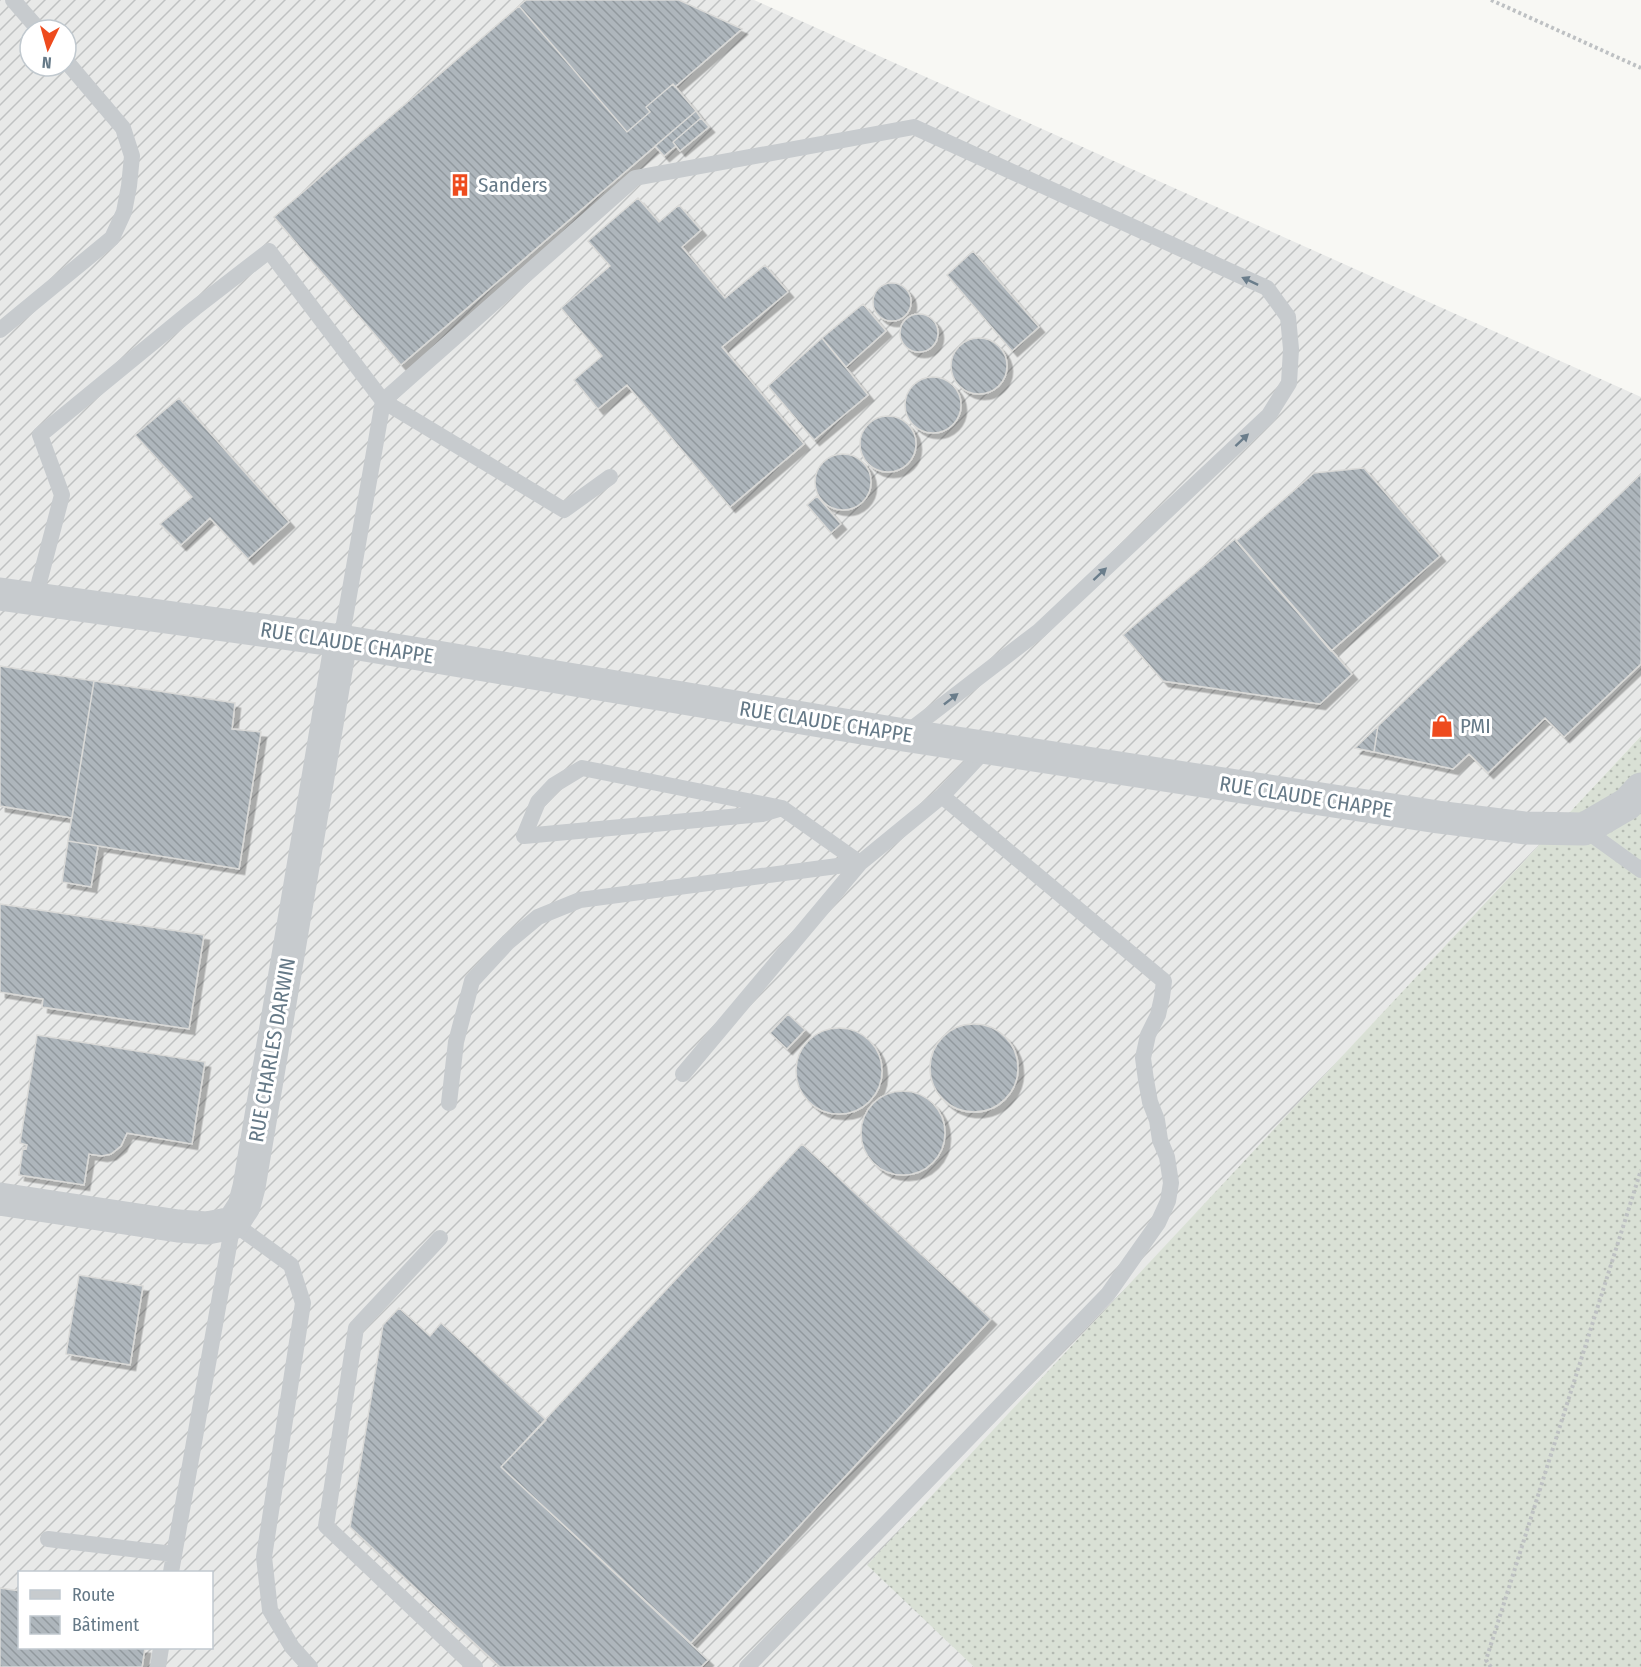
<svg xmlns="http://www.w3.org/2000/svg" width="1641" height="1667" font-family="'Fira Sans Condensed',sans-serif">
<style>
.industrial{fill:url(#industrial-furrows);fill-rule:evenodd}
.grass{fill:url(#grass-dots)}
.building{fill:url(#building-back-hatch);stroke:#d9d9d7;stroke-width:1.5;filter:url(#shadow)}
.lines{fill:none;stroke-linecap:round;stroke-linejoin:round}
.path{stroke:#bec1c3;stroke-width:4;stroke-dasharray:3 3;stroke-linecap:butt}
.lane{stroke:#c7cbce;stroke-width:16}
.street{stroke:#c7cbce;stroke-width:33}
.oneway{fill:#6a7d8b}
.labels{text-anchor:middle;stroke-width:6;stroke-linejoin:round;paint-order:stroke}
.poi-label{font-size:21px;fill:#657987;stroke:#fff;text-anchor:start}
.street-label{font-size:21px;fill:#657987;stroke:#fff}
</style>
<defs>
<pattern id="industrial-furrows" width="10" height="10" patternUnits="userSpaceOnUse" patternTransform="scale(1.5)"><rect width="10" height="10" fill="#e8e9e8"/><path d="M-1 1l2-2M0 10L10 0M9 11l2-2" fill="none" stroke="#c0c2c2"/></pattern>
<pattern id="grass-dots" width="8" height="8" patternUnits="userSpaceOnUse" patternTransform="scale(1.5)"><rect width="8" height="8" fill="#d9e0d5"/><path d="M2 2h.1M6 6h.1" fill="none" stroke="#b4bab2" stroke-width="1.8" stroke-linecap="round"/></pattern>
<pattern id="building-back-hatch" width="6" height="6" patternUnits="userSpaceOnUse" patternTransform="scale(1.5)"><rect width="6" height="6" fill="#aeb6bc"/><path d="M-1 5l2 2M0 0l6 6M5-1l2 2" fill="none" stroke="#91999e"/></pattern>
<filter id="shadow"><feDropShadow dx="5.5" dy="5.5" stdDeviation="0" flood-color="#0004"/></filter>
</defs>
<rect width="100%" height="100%" fill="#f8f8f4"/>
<!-- industrial -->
<path class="industrial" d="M0,0H754L1641,397V736L868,1565L974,1667H0ZM30,30H66V66H30ZM20,1572H212V1648H20Z"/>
<!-- grass -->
<path class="grass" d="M1641,736V1667H974L867,1565Z"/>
<!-- building -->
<path class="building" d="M526,0H679L742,29L675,87L673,84L646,107L650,112L627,132L519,6Z
M519,6L627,132L650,112L646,107L673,84L696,111L401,365L274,217Z
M696,111L701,118L673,142L676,146L664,156L655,146Z
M701,118L709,127L680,151L673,142Z
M638,198L659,222L679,205L701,230L682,247L725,298L765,265L788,292L722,347L804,444L730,507L627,385L598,409L574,380L602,356L561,308L610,266L588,241Z
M973,251L1039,327L1012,351L947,275Z
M873 302a19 19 0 1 1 38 0a19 19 0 1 1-38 0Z
M863,304L886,331L846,367L822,338Z
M900 333a19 19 0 1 1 38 0a19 19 0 1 1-38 0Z
M951 366a28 28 0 1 1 56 0a28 28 0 1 1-56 0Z
M822,338L868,395L814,440L768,386Z
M905 405a28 28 0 1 1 56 0a28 28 0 1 1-56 0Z
M179,398L289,522L248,559L210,518L181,545L160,524L192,497L135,435Z
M860 444a28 28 0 1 1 56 0a28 28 0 1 1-56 0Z
M815 482a28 28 0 1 1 56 0a28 28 0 1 1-56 0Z
M1364,468L1440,556L1331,651L1236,541L1314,473Z
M1641,474V664L1564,737L1545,718L1488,773L1469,754L1453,769L1374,752L1378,726Z
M817,496L841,524L831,533L807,505Z
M1235,539L1352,674L1320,704L1163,681L1123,635Z
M0,666L94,681L72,818L0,806Z
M94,681L235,703L232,729L261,732L239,869L68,841Z
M1378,726L1374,752L1355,748Z
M68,841L98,846L91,887L62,882Z
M0,904L204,935L189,1029L42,1007L43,999L0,992Z
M788,1014L805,1030L787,1049L770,1033Z
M930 1068a44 44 0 1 1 88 0a44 44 0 1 1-88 0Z
M796 1071a43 43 0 1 1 86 0a43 43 0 1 1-86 0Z
M37,1035L205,1062L192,1144L127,1133L121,1146L111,1154L102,1156L89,1154L84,1185L19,1175L23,1148L26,1149L27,1145L20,1143Z
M861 1133a42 42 0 1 1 84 0a42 42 0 1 1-84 0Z
M802,1144L991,1319L691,1643L501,1467Z
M79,1275L143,1286L130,1365L66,1354Z
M399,1308L430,1336L441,1323L546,1420L501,1467L708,1660L701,1667H500L350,1527L383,1325Z
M0,1588L20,1591V1648H145L142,1667H0Z"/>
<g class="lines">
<!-- path -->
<path class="path" d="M1491,0L1641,68
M1491,1667L1486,1660L1641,1170"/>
<!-- lane -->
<path class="lane" d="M13,0L39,30
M0,330L112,238L124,212L129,186L132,156L123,128L66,61
M35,598L62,495L40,435L195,308L269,251L383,401L564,510L610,477
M341,641L383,401L635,178L914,127L1267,288L1288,317L1291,349L1289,383L1269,415L1039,631L905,734
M782,808L762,814L524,836L538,802L554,785L582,768L782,808L860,863
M1584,829L1641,870
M683,1074L860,863L942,796L987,748
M449,1103L456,1042L472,981L508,942L538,917L580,900L860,863
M440,1238L356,1328L326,1526L475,1667
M48,1539L173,1554
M171,1572L233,1223L291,1265L303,1303L264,1557L270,1610L292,1647L310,1667
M158,1667L161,1648
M747,1667L1108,1294L1158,1223L1168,1201L1171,1183L1167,1157L1160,1140L1157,1120L1150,1102L1146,1080L1143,1058L1148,1035L1158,1015L1162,997L1164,981L942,796"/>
<!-- street -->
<path class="street" d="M0,594L341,641L904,735L1438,817L1525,828L1584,829L1627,804L1641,789
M0,1199L178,1226L207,1228L233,1223L244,1206L249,1187L341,641"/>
</g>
<!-- one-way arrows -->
<defs><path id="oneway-solid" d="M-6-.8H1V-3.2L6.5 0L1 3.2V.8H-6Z" transform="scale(1.5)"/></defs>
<g class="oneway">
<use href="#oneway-solid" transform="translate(1250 281) rotate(-155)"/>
<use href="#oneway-solid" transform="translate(1242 440) rotate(-43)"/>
<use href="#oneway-solid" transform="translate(1100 574) rotate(-43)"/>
<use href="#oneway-solid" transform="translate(951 699) rotate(-38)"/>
</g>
<!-- icons -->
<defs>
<g id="building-bare" transform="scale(1.8)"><path d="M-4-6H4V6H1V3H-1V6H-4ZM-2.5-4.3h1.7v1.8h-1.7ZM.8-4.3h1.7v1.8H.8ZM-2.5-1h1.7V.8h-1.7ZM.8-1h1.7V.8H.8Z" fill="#ee4b1e" stroke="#fff" stroke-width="2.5" paint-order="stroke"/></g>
<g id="shop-bare" transform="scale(1.8)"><path d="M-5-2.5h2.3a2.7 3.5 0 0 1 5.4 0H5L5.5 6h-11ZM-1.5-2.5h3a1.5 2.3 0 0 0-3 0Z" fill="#ee4b1e" stroke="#fff" stroke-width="2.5" paint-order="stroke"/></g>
</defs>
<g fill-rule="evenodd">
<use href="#building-bare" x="460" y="185"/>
<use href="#shop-bare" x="1442" y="726"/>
</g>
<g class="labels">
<!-- poi labels -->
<g class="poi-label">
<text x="478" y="192">Sanders</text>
<text x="1460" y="733">PMI</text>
</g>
<!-- street labels -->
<g class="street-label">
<text transform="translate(347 643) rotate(9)" y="7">RUE CLAUDE CHAPPE</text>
<text transform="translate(826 722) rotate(9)" y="7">RUE CLAUDE CHAPPE</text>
<text transform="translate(1306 797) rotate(9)" y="7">RUE CLAUDE CHAPPE</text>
<text transform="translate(272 1050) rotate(-80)" y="7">RUE CHARLES DARWIN</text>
</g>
</g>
<!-- legend -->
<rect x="18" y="1571" width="195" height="78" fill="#ffffff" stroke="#c1c9cf" stroke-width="1.5"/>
<rect x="30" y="1590" width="30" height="9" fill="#c7cbce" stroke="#c1c9cf" stroke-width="1.5"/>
<text x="72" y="1601" font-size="18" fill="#657987">Route</text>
<rect x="30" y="1616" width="30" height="18" fill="url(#building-back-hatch)" stroke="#c1c9cf" stroke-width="1.5"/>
<text x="72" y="1631" font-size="18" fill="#657987">Bâtiment</text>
<!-- north arrow -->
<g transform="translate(48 48) rotate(185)"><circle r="28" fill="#ffffff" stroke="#c1c9cf" stroke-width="1.5"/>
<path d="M0-4.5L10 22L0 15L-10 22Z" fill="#ee4b1e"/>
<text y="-9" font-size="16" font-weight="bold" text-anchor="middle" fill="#657987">N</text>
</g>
</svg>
